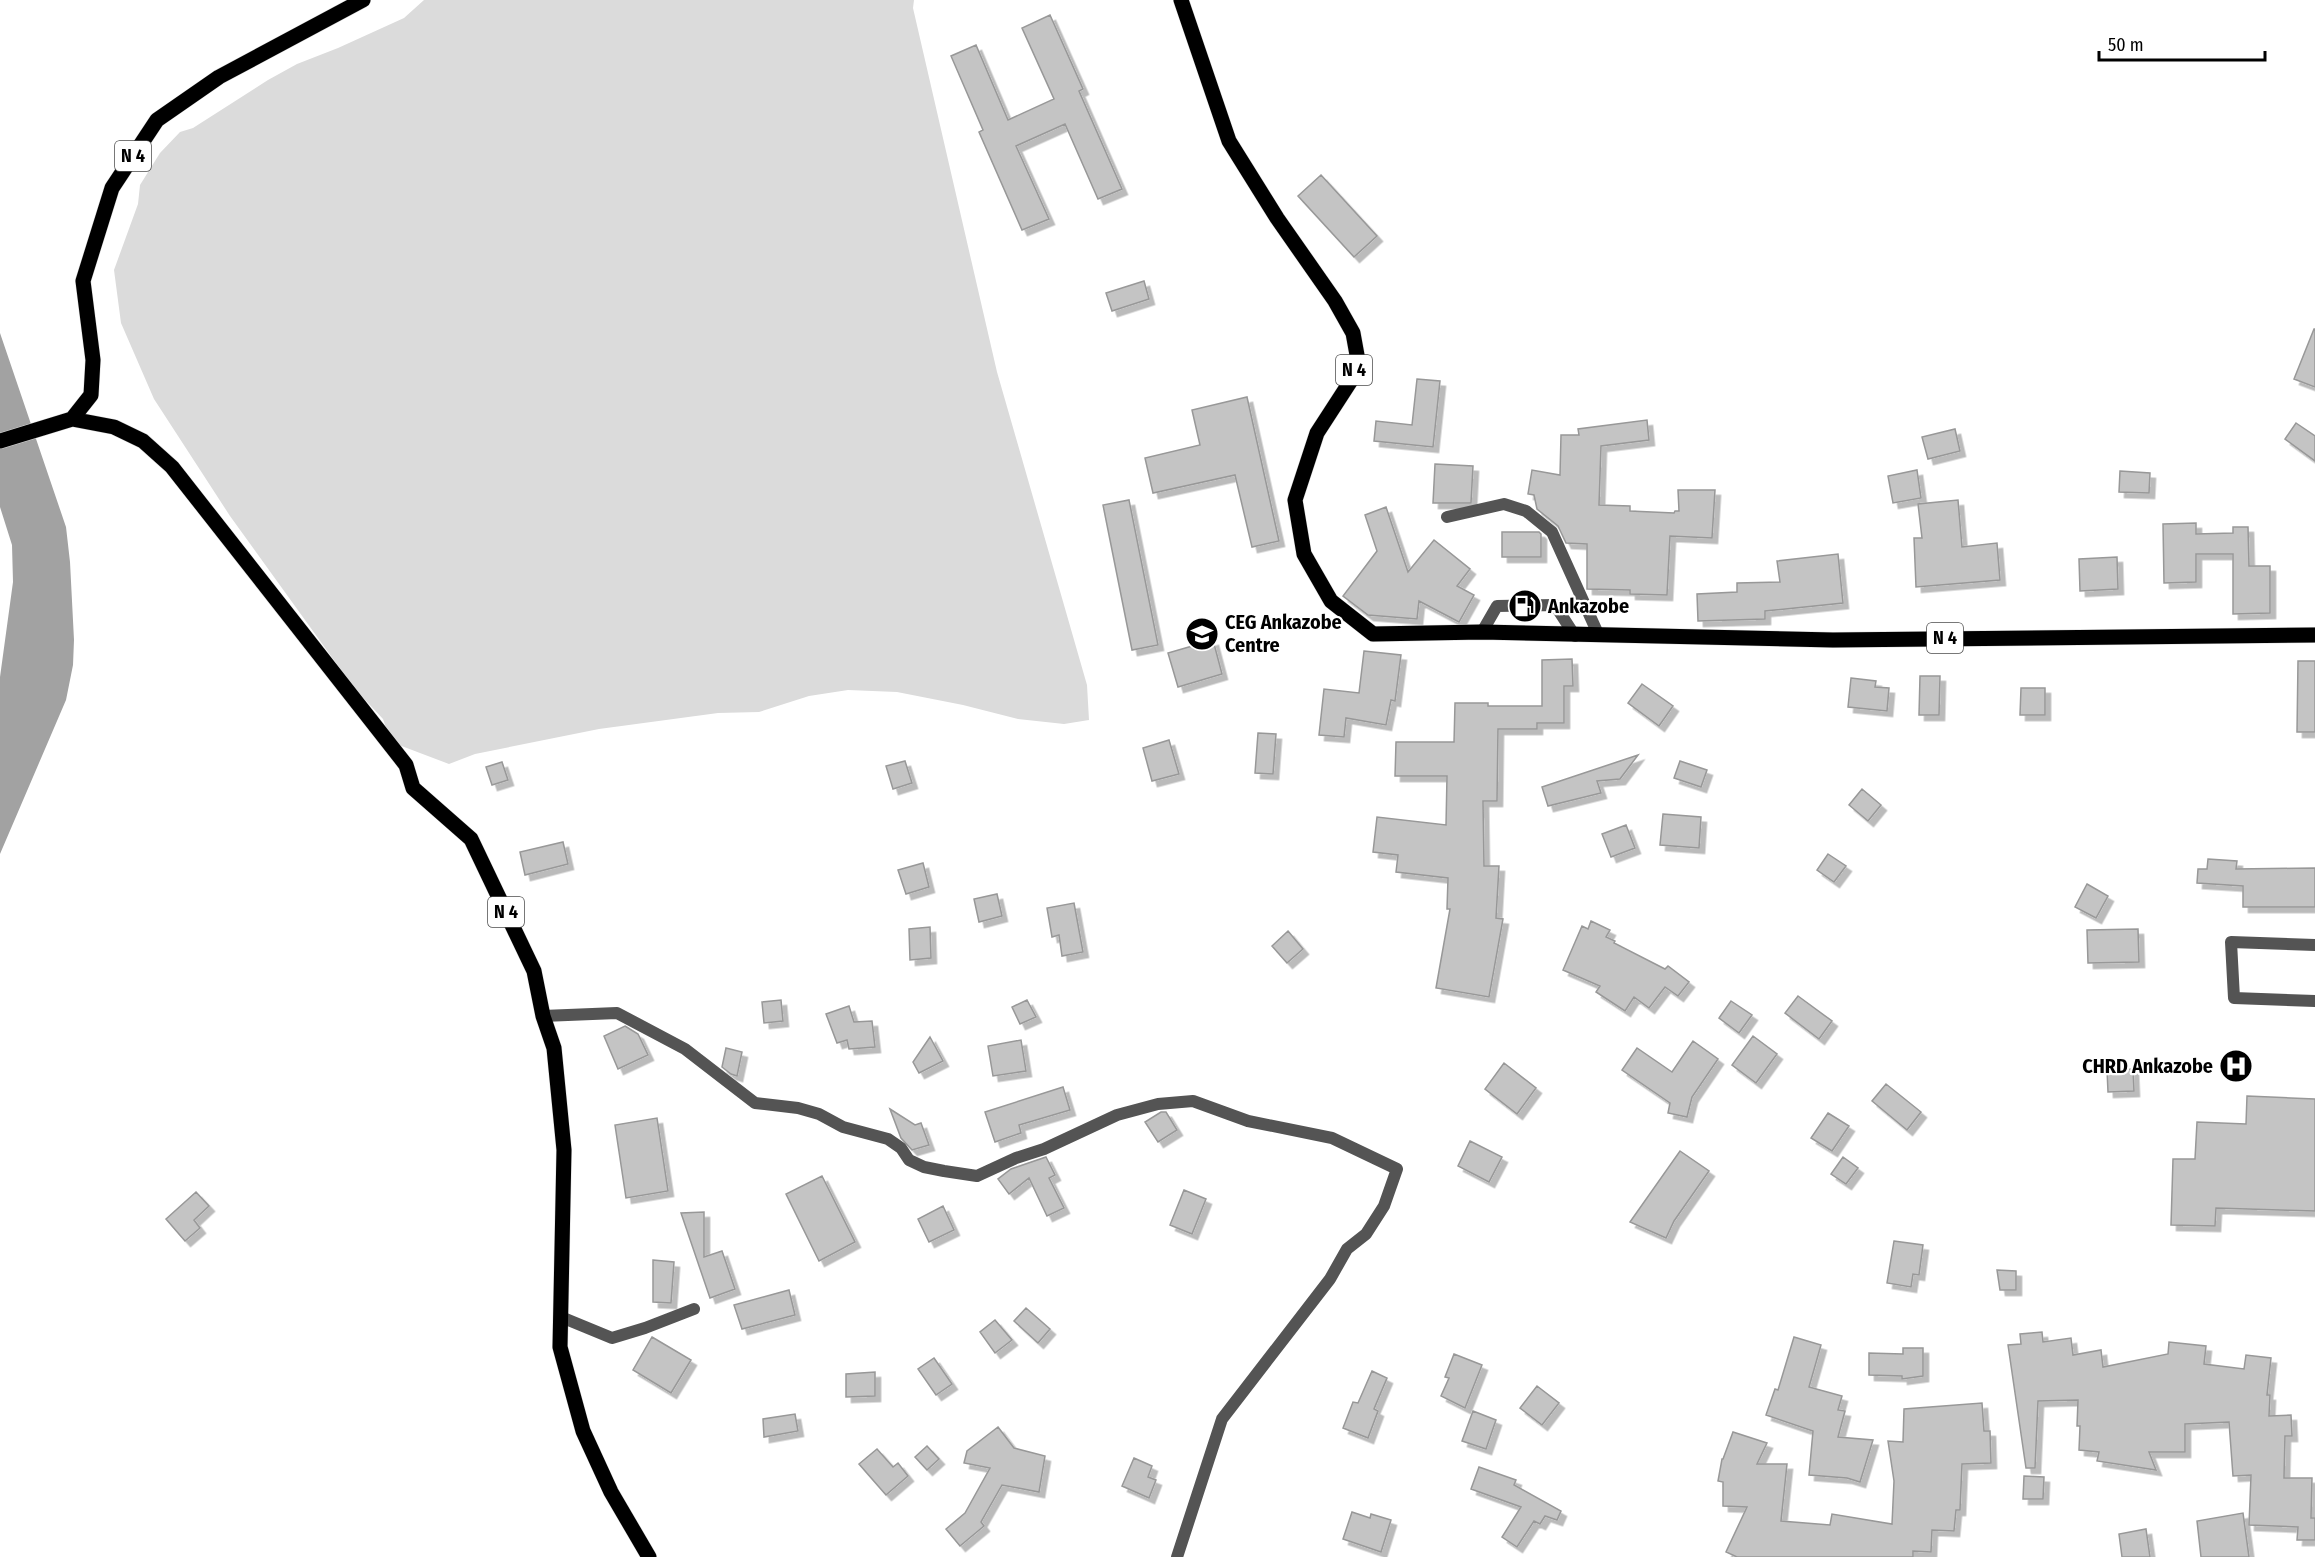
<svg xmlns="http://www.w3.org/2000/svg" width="2315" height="1557" font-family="'Fira Sans Condensed',sans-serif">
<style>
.green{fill:#dbdbdb}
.water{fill:#a2a2a2}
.building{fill:#c4c4c4;stroke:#989898;stroke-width:1.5;filter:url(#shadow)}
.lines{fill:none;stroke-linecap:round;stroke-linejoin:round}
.primary-casing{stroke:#dbdbdb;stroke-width:16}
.service{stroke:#545454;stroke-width:12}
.minor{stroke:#545454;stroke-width:12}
.primary{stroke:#000;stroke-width:15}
.labels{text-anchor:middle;stroke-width:4.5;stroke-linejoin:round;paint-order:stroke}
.shield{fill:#fff;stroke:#4c4c4c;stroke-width:1.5}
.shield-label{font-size:18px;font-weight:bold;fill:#000}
.poi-label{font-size:20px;font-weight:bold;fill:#000;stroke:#fff;text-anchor:start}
</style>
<defs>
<filter id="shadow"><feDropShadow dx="5.5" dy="5.5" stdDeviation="0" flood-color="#0004"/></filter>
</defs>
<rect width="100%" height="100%" fill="#fff"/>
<!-- green -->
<path class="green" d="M424,0H914L913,8L997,372L1087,685L1089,720L1064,724L1018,719L963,705L897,692L848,690L809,696L759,712L718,713L599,729L475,754L449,764L391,742L383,719L354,688L230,516L154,399L121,323L114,270L138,204L140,185L160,153L180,132L193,128L268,80L297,64L338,48L404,18Z"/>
<!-- water -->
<path class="water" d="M0,333L66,527L70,562L74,640L73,665L66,700L0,854V677L13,582L12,545L0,507Z"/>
<!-- building -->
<path class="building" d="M1050,15L1083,89L1079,91L1122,189L1098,199L1065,124L1016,146L1049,219L1022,230L979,132L983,130L951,56L976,45L1008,120L1054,99L1022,28Z
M1321,175L1377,236L1354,257L1298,196Z
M1144,281L1149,299L1112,311L1106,293Z
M2314,329H2315V387L2294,379Z
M1417,379L1440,381L1433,447L1374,441L1376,421L1412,425Z
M1247,397L1279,541L1252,547L1235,475L1153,493L1145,458L1200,445L1192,410Z
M1647,420L1649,440L1601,446L1599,505L1630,506V511L1674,513L1675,511H1679L1678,490H1715L1712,538L1670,536L1667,595L1630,594V590L1587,589V544L1566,543L1558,526L1537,509L1534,495L1528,494L1532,470L1560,475L1561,435H1579L1578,429Z
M2296,423L2315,436V461L2285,439Z
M1955,429L1960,451L1928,459L1922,437Z
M1435,464L1473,466L1471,503H1433Z
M1917,470L1921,498L1893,503L1888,476Z
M2120,471L2150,473L2149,493L2119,492Z
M1129,500L1158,645L1132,650L1103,505Z
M1958,500L1962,547L1997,543L2000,580L1916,587L1914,538H1922L1918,504Z
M1386,507L1408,572L1434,540L1470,569L1457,586L1474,595L1459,622L1419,601L1417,619L1368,615L1343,596L1377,551L1365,515Z
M2196,523V534L2233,533V527H2248L2249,566H2270V613L2233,614V554H2196V582L2164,583L2163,524Z
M1502,532H1539L1541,534V557H1502Z
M1838,554L1843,603L1765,611V619L1698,621L1697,594L1737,592V583L1780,582L1777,561Z
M2117,557L2118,589L2080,591L2079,559Z
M1213,640L1222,674L1178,687L1168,653Z
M1364,651L1401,655L1395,701L1391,700L1386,725L1346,718L1344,737L1319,735L1324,689L1359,693Z
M1572,659L1573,686H1564V723H1537V729H1498L1497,801H1483L1484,866H1499L1496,918L1503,919L1489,997L1436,988L1450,909H1447L1448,878L1396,872L1398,855L1373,852L1377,817L1446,825L1447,776H1395L1396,742H1454L1455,703H1488V706H1542V660Z
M2298,661H2315V732H2297Z
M1920,676H1940L1939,715H1919Z
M1851,678L1876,681L1875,687L1889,688L1887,711L1848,707Z
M1642,684L1673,706L1659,726L1628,703Z
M2021,688H2045V715H2020Z
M1258,733L1276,734L1273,774L1255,773Z
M1169,740L1179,774L1152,781L1143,748Z
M1638,755L1620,779L1597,781L1601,793L1548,806L1542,787Z
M905,761L912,783L893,789L886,766Z
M1680,761L1707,770L1701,787L1674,778Z
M502,762L508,780L492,785L486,767Z
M1862,789L1881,805L1868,821L1849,805Z
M1663,814L1701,817L1699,848L1660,845Z
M1626,825L1635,848L1611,857L1602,834Z
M563,842L568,864L525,875L520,852Z
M1828,854L1846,866L1834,882L1817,870Z
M2208,859L2237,861L2236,869L2315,868V907H2243V886L2197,883L2198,869H2207Z
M923,863L929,887L906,894L898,870Z
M2087,884L2108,896L2096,918L2075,907Z
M997,894L1002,916L979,922L974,899Z
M1074,903L1083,952L1062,956L1059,935L1052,937L1047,908Z
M1591,921L1610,930L1606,937L1615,941L1614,943L1665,969L1668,966L1689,982L1678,996L1665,987L1649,1008L1634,997L1625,1011L1596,992L1600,986L1563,970L1582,926L1588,929Z
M930,927L931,958L910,960L909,929Z
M2138,929L2139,962L2088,963L2087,930Z
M1288,931L1303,949L1287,963L1272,946Z
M1798,996L1832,1021L1819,1039L1785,1013Z
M781,1000L783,1021L764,1023L762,1002Z
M1027,1000L1036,1017L1020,1024L1012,1007Z
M1731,1001L1752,1015L1739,1033L1719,1018Z
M849,1006L854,1022L872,1021L875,1047L849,1049L847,1040L837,1043L826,1014Z
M625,1026L638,1034L648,1055L618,1069L604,1036Z
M1753,1036L1777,1054L1756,1083L1732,1065Z
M930,1037L943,1061L919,1073L913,1062Z
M1021,1040L1026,1071L993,1076L988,1046Z
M1693,1041L1718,1059L1692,1097L1687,1117L1668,1113L1670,1103L1622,1070L1637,1048L1672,1072Z
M726,1048L742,1052L737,1076L731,1074L722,1067Z
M1504,1063L1536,1088L1517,1114L1485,1089Z
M2133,1069L2134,1091L2108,1092L2107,1070Z
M1886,1084L1921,1112L1907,1130L1872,1101Z
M1063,1087L1070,1110L1019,1125L1021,1133L995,1142L985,1112Z
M2247,1096L2315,1099V1211L2216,1208L2215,1226L2171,1225L2173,1159H2195L2197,1122L2246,1124Z
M890,1109L915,1125L921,1123L929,1145L912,1150L901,1138Z
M1161,1112H1166L1177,1130L1158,1142L1145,1122Z
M1828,1113L1849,1126L1832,1151L1811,1138Z
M657,1118L668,1191L626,1198L615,1125Z
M1470,1141L1502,1157L1489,1182L1458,1166Z
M1680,1151L1709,1171L1674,1221L1666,1238L1630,1222Z
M1046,1157L1055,1175L1049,1178L1064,1208L1047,1216L1029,1178L1009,1194L998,1179L1011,1169Z
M1843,1157L1858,1168L1846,1184L1831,1174Z
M822,1176L855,1242L819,1261L786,1194Z
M1184,1190L1206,1199L1192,1234L1170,1225Z
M196,1192L209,1206L194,1220L200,1228L185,1241L166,1219Z
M943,1206L954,1230L929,1242L918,1219Z
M704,1212V1257L722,1251L735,1289L710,1298L681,1213Z
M1894,1241L1923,1245L1919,1275L1913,1274L1911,1287L1887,1283Z
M653,1260L674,1262L671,1303L653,1302Z
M1997,1270L2016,1271V1290H2000Z
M789,1290L795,1315L742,1329L734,1305Z
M1026,1308L1050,1329L1038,1343L1014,1321Z
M995,1320L1012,1340L995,1353L980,1332Z
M2042,1332L2043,1342L2071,1338L2073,1355L2101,1350L2103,1367L2168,1354L2169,1342L2206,1346L2204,1364L2244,1369L2246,1355L2271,1358L2267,1395H2270L2269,1416L2291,1415L2292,1436H2285L2284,1478H2312L2311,1518H2315V1540H2297L2298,1527L2249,1525L2251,1475L2233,1476L2229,1422L2185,1424V1452H2149L2156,1470L2097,1461L2099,1452L2079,1450L2080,1426H2077L2078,1400L2038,1401L2035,1468H2026L2008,1345L2021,1344L2020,1334Z
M652,1337L691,1360L671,1393L633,1370Z
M1794,1337L1821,1345L1809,1387L1842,1396L1838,1410L1845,1411L1838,1437L1873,1440L1860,1482L1847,1478L1809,1475L1813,1431L1766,1415L1775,1389L1778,1390Z
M1903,1348H1923V1376L1902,1379V1376L1869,1375V1353L1903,1354Z
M1454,1354L1482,1365L1465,1408L1441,1396L1449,1378L1445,1377Z
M934,1358L952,1384L936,1395L918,1369Z
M1372,1371L1387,1378L1374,1409L1378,1411L1368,1438L1343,1428L1353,1402L1358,1403Z
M875,1372V1396L846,1397V1374Z
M1537,1386L1559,1403L1542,1425L1520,1408Z
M1982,1403L1984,1431H1990L1991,1463L1962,1464L1960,1510H1956L1954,1531L1932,1530L1931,1552L1913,1551V1557H1737L1726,1552L1747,1507L1723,1506V1482L1718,1481L1722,1459H1723L1733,1432L1767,1443L1757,1464H1787L1781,1521L1830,1525L1832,1514L1892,1524L1894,1481L1888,1441L1903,1442L1904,1409Z
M1473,1411L1496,1420L1486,1449L1462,1441Z
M795,1414L798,1431L764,1437L763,1419Z
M998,1427L1014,1448L1045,1456L1039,1492L1002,1485L981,1522L984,1526L960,1546L946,1529L965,1513L990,1468L964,1463L967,1451Z
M927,1446L939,1459L927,1470L915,1457Z
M877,1449L893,1467L898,1463L908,1476L886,1495L859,1464Z
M1134,1458L1152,1466L1148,1477L1156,1480L1149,1498L1122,1486Z
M1479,1467L1516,1480L1514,1485L1561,1511L1557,1520L1545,1516L1540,1524L1534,1521L1517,1547L1502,1537L1521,1507L1471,1489Z
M2024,1476L2044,1477L2043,1499H2023Z
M1352,1512L1370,1518L1371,1514L1391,1520L1381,1552L1343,1539Z
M2243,1513L2249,1557H2201L2197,1521Z
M2146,1529L2150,1557H2122L2119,1534Z"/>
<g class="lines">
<!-- primary casing -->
<g class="primary-casing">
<path id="primary" d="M1181,0L1229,141L1277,218L1335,301L1353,333L1357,355L1352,379L1317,433L1295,500L1304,554L1331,601L1373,634L1482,632L1833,640L2315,635
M72,419L91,395L93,360L83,281L112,188L157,120L219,77L363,0
M0,441L72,419L114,427L143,441L172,467L406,765L413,788L471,839L534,971L543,1016L554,1048L564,1150L560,1347L583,1431L611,1492L649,1557"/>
</g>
<!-- service -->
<path class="service" d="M1447,517L1504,504L1526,511L1552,532L1599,636
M1482,632L1497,606L1555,605L1575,636
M2315,945L2231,942L2234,998L2315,1001"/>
<!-- minor -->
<path class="minor" d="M543,1016L617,1013L685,1049L755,1103L798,1108L819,1114L843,1127L888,1139L901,1148L909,1160L924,1167L944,1171L977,1176L1016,1158L1044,1149L1117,1115L1158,1104L1193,1101L1248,1121L1332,1138L1397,1169L1384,1206L1366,1234L1347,1249L1330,1279L1222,1419L1177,1557
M561,1317L612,1338L645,1328L694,1309"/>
<!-- primary -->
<use href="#primary" class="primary"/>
</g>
<!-- icons -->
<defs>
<g id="fuel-disc" transform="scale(1.725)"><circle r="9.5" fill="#000" stroke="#fff"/><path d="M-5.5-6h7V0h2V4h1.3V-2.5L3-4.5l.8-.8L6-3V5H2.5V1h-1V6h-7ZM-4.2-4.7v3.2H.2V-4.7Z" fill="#fff"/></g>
<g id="school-disc" transform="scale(1.725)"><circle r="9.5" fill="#000" stroke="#fff"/><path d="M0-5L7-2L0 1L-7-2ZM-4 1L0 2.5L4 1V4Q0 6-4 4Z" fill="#fff"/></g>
<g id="hospital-disc" transform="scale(1.725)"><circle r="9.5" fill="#000" stroke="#fff"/><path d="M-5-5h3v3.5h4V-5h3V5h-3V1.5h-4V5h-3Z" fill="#fff"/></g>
</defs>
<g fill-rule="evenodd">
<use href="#fuel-disc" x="1525" y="606"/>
<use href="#school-disc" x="1202" y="634"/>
<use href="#hospital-disc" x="2236" y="1066"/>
</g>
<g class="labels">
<!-- shield labels -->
<g class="shield">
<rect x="115" y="141" width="36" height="30" rx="4.5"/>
<rect x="1336" y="355" width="36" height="30" rx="4.5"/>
<rect x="1927" y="623" width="36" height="30" rx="4.5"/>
<rect x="488" y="897" width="36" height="30" rx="4.5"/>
</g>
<g class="shield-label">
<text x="133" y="162">N 4</text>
<text x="1354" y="376">N 4</text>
<text x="1945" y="644">N 4</text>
<text x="506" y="918">N 4</text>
</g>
<!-- poi labels -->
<g class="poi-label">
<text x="1548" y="613">Ankazobe</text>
<text x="1225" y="629">CEG Ankazobe<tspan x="1225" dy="23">Centre</tspan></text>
<text x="2213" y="1073" text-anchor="end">CHRD Ankazobe</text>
</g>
</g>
<!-- scale -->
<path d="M2099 51v9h166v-9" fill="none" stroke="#000000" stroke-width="3"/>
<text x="2108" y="51" font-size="18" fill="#000000" stroke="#ffffff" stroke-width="4.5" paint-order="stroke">50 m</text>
</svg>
